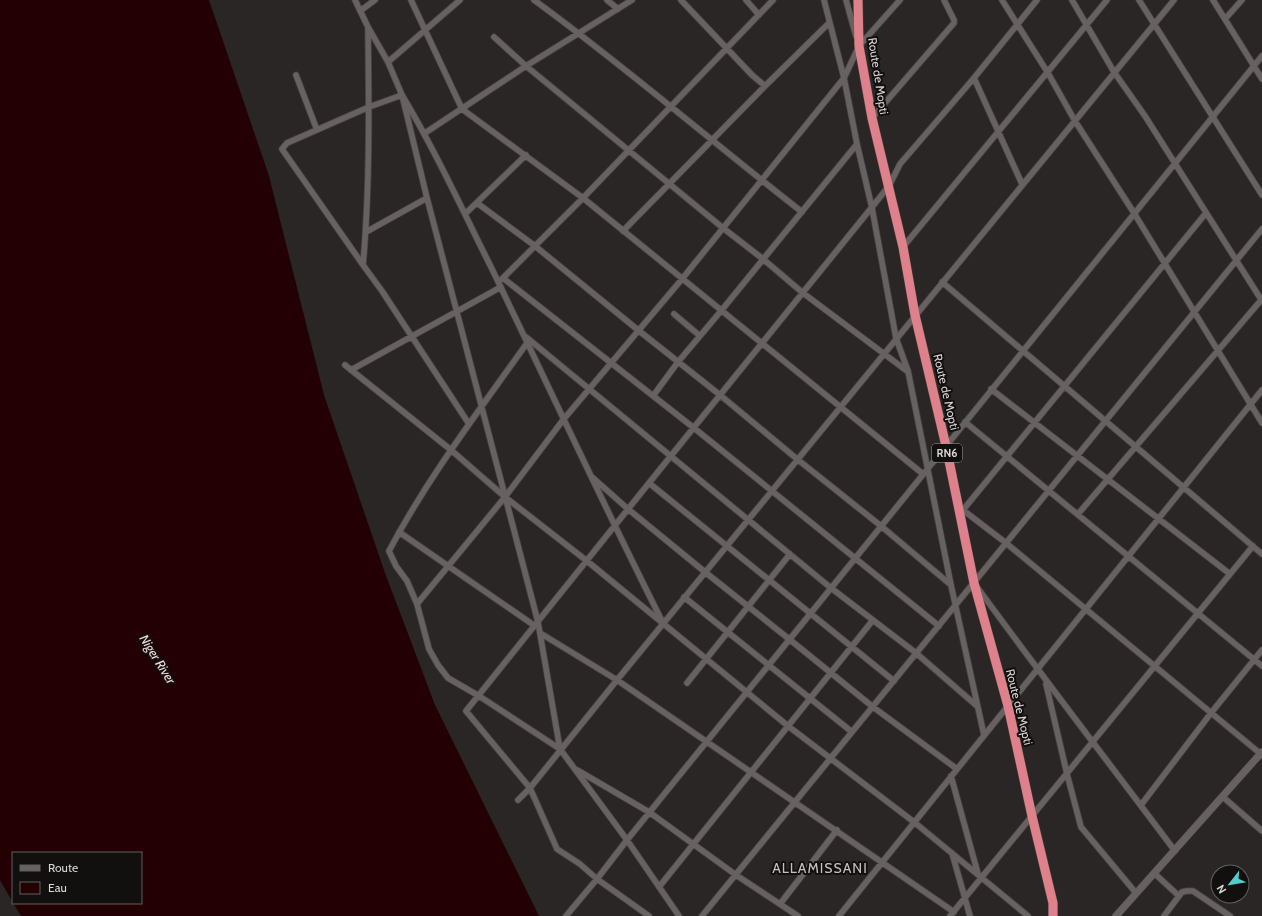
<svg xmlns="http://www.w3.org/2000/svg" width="1262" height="916" font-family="Cabin,sans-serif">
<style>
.water{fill:#230003}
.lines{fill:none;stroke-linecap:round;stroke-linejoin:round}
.minor-casing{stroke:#474343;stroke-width:7}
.tertiary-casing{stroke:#474343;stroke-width:8}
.trunk-casing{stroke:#474343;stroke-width:10}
.minor{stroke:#676161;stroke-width:5.5}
.tertiary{stroke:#676161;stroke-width:7}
.trunk{stroke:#de818a;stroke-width:9}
.labels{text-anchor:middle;stroke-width:4;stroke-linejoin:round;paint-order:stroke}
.shield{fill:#120f0f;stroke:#9e9a9a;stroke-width:1}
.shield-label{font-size:11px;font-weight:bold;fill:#dad6d6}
.street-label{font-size:12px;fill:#dad6d6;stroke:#120f0f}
.water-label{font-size:13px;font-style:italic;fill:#f6dadc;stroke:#120f0f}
.quarter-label{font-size:14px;letter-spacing:1px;fill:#c6bfc0;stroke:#120f0f}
</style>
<rect width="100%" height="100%" fill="#2b2626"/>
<!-- water -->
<path class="water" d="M0,0H209L269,176L324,395L385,573L435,705L539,916H21L13,903H141V853H13V903L0,880Z"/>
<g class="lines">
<!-- minor casing -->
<g class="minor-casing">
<path id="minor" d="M355,0L368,27L388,62L402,95L427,198L538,622L560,749L627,840L679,916
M411,0L462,109L583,198L923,474
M534,0C626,67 712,142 802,212
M607,0L618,9
M681,0L752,75L765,86
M746,0L759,15
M824,0L844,78L857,144L872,208L896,338L908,371L951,585L984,735
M846,0L856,36
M1002,0L1048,73L1075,121L1134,213L1262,423
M1072,0L1114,72L1145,116L1262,301
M1139,0L1262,195
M1213,0L1262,79
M360,11L375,0
M1225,19L1242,0
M368,29C369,108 370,187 363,265L382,291L469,424
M494,37L526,66L723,228L763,259L803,293L907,371
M388,62L460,0
M296,75L317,130
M974,78L1022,184
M872,118L954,23V20L944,0
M425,133L526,66L632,0
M477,203L535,246L638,330L720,395L797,459L881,526L951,585
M465,214L526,155
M623,231L765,86L829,23
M366,232L427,198
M903,247L1107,0
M363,265L282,149L287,143L369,107L402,95C435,150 462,209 491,267C548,385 603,504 662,621
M503,278L694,428L939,626
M502,279L583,198L773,0
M942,282L1262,554
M674,314L700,336
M526,337L831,588L916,653L977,706
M527,343C479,411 428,477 389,551L396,566L407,581L417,604L429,649L438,665L448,678L479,696L560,749
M345,365L451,450L505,497L587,561L788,726L914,822L1028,916
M351,370L501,287
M991,389L1230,574
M653,396L678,362L721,311L857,144
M965,422L1262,666
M592,477L628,509L705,572L789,639L873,707L957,769
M649,483L894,681
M959,507L1006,543L1262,755
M963,510L1206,213
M1078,514L1262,299
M399,532L535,626
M977,587C1042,676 1109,763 1175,851
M684,597L852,732
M417,604L505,497L563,420L682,279L844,78L859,46L900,0
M540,633L617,680L954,912
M687,683L790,554
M1046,684L1067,774L1081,827L1136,893
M577,770L649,812L736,875L798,916
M951,776L978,874
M1223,797L1262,831
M518,800L530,788L617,680L1174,0
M1141,805L1211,713L1262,650
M952,853L970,916
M1154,873L1179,896
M659,887L873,620
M780,904L837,830
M566,916L597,879L627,840L1262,56
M649,916L597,879L580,864L557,849L530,788L466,711L649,483L889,186L900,164L974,78L1037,0
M702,916L1262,229
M839,916L1262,390
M950,916L1253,546
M1164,916L1182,892L1187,891H1193L1230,916"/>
</g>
<!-- tertiary casing -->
<g class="tertiary-casing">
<path id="tertiary" d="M1116,916L1262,752"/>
</g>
<!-- trunk casing -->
<g class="trunk-casing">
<path id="trunk" d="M858,0L859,46L872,118L903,247L915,315L946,446L974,583L1008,706L1032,816L1053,903V916"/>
</g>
<!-- minor -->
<use href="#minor" class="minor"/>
<!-- tertiary -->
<use href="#tertiary" class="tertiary"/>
<!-- trunk -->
<use href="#trunk" class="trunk"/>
</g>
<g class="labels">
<!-- shield labels -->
<rect class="shield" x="932" y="444" width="30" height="18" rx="3"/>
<g class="shield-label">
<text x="947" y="457">RN6</text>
</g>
<!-- street labels -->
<g class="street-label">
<text transform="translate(878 76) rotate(81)" y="4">Route de Mopti</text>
<text transform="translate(946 392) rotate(77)" y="4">Route de Mopti</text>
<text transform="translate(1019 707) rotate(76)" y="4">Route de Mopti</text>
</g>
<!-- water labels -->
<g class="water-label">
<text transform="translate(158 659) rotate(58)" y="5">Niger River</text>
</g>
<!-- quarter labels -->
<g class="quarter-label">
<text x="820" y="873">ALLAMISSANI</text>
</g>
</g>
<!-- legend -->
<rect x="12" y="852" width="130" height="52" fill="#120f0f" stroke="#625f5f"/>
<rect x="20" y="865" width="20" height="6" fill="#676161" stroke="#625f5f"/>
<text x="48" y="872" font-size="12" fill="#dad6d6">Route</text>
<rect x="20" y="882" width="20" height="12" fill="#230003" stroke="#625f5f"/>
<text x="48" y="892" font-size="12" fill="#dad6d6">Eau</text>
<!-- north arrow -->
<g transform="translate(1230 884) rotate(239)"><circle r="19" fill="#120f0f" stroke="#625f5f"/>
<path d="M0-3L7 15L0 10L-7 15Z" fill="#52cdcc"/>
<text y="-6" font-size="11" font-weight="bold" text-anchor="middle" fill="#dad6d6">N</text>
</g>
</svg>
